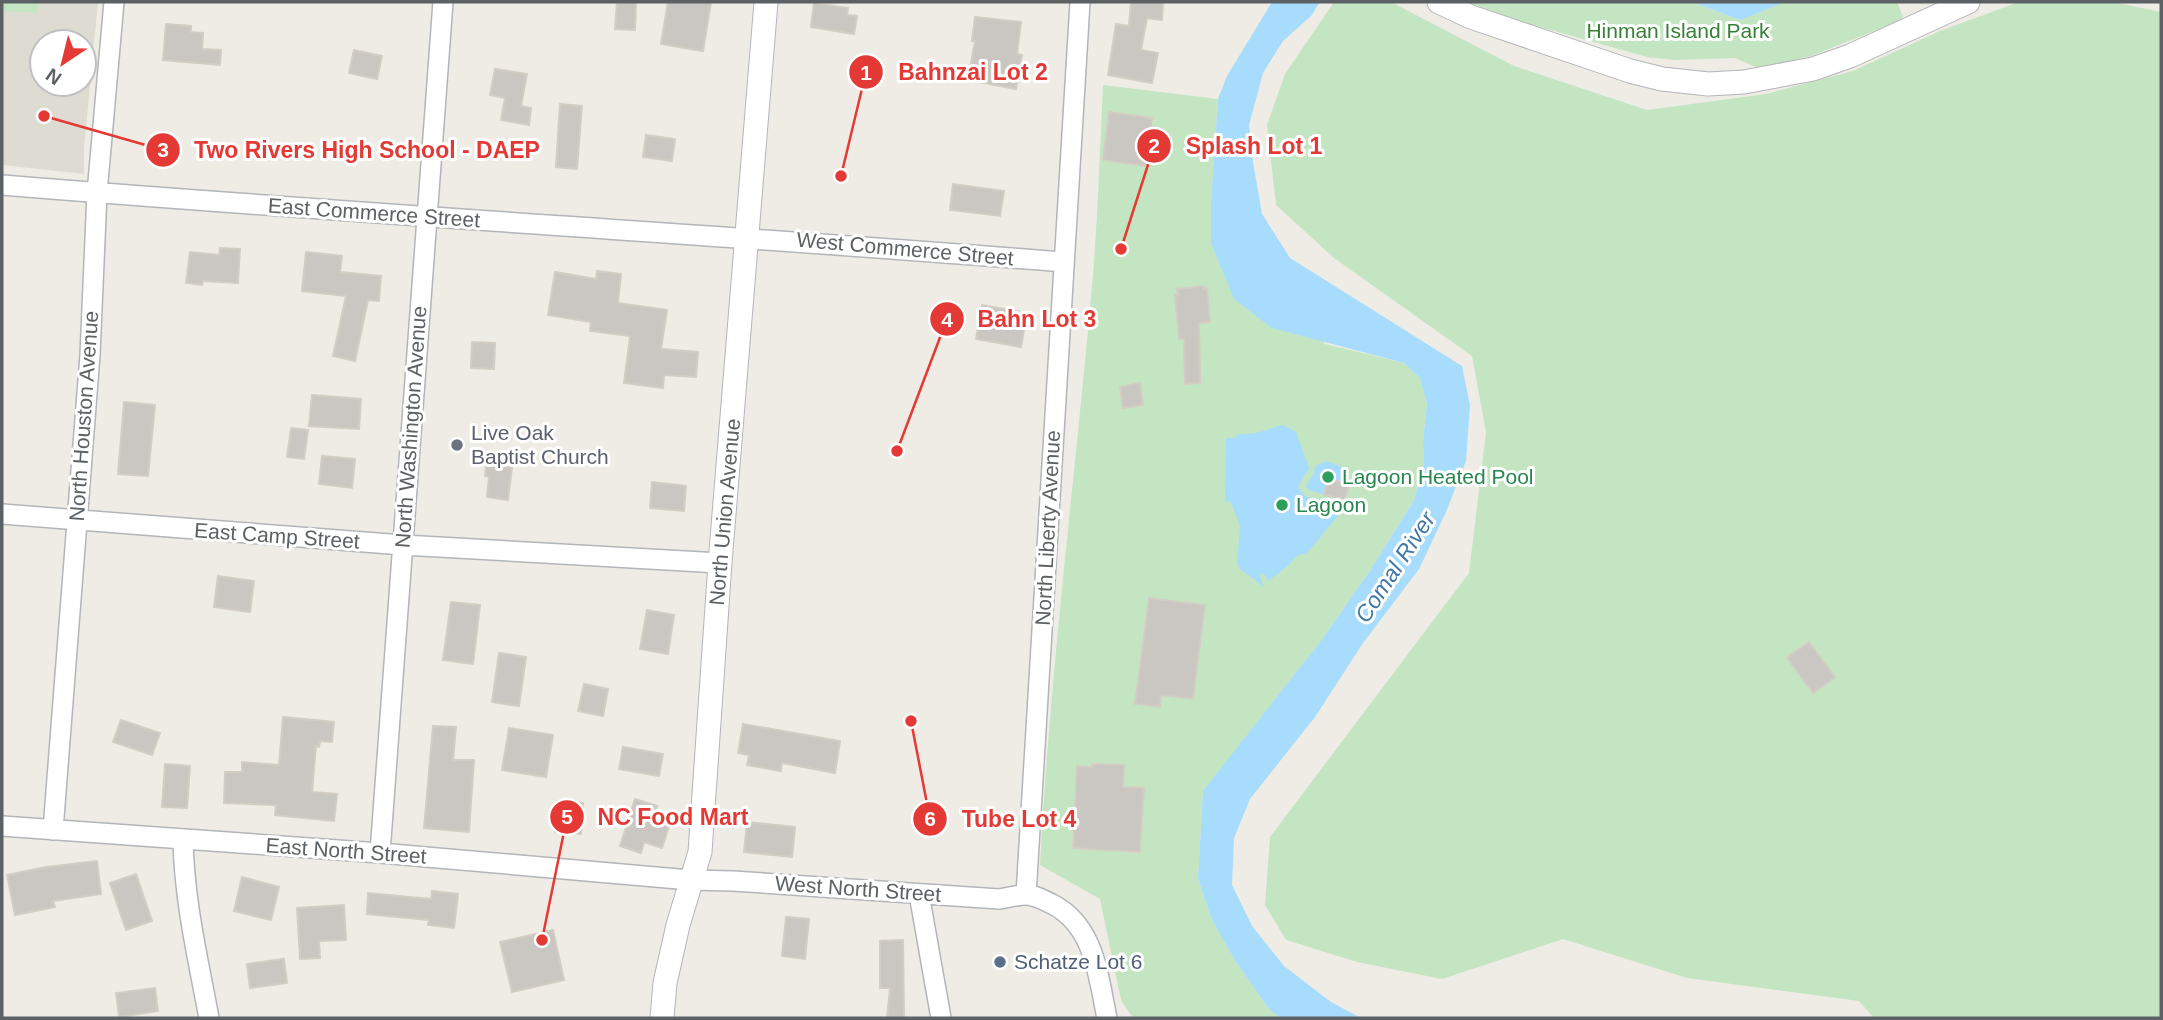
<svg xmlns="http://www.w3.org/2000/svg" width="2163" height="1020" font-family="Arial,sans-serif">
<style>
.education{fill:#dedbd3;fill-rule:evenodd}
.green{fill:#c4e5c2}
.water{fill:#a7dcfc}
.building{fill:#cac7c2;stroke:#d3cdc3;stroke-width:2}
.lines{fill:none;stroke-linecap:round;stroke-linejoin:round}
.minor-casing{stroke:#b2b5b9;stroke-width:22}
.tertiary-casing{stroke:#b2b5b9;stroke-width:25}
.minor{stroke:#fff;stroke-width:19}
.tertiary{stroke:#fff;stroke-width:23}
.worship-dot{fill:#6b7280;stroke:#fff;stroke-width:2.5}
.leisure-dot{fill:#2e9e5b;stroke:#fff;stroke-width:2.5}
.service-dot{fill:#5c6f8a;stroke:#fff;stroke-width:2.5}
.labels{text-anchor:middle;stroke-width:6;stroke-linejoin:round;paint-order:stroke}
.park-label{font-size:21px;fill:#378137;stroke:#fff}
.street-label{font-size:21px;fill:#5c6165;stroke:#fff}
.worship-label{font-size:21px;fill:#5b616d;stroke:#fff;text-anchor:start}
.leisure-label{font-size:21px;fill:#27864d;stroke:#fff;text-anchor:start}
.service-label{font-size:21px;fill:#4e5e75;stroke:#fff;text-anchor:start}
.water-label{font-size:23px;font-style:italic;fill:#4178a6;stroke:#fff}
.leader{fill:none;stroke:#e43935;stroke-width:2.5}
.callout-dot{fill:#e43935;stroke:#fff;stroke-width:2.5}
.mark-label{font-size:21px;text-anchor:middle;font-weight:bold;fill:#fff}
.callout-label{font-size:23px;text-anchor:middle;font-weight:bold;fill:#e43935;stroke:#fff;stroke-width:6;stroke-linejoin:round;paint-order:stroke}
</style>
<rect width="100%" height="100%" fill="#eeece5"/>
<!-- education -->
<path class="education" d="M2,2H98L84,148V174L2,165ZM42,42H84V84H42Z"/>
<!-- green -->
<path class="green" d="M2,2H39L38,13L2,11Z
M1334,2H1391L1514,66L1647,110L1766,94L1853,71L1940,31L2016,3L2113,2L2161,12V1018H1874L1859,1001L1687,978L1563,939L1442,979L1357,962L1286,940L1265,905L1270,837L1469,573L1486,432L1472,356L1334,258L1276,205L1267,125L1285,74Z
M1459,2H1692L1740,20L1785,2H1897L1903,17L1899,21L1811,56L1758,68L1735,58L1675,60L1647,57L1490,13Z
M1103,85L1218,99L1211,202L1325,344L1404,363L1420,378L1427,404L1423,441L1424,468L1413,502L1371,569L1323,638L1203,792L1198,879L1212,920L1234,959L1268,1008L1280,1018H1133L1121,1000L1100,899L1040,865C1050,668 1076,472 1093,275C1098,212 1100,148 1103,85Z"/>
<!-- water -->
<path class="water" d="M1272,2H1320L1311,16L1283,41L1263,73L1249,125L1253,162L1262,214L1290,258L1462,366L1470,405L1466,461L1446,512L1419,569L1363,643L1315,717L1250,799L1234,838L1232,885L1252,926L1284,966L1331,1002L1361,1018H1280L1268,1008L1234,959L1212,920L1198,879L1203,791L1323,638L1371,569L1413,502L1424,468L1423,441L1427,404L1420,378L1404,363L1272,328L1234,299L1211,243V202L1218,99L1227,76Z
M1692,2H1785L1740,20Z
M1283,425L1296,432L1309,468L1298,487L1306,497L1329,501L1341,512L1307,553L1298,555C1289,566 1280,571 1269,581L1263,573L1259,575L1264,587L1240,569L1237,563L1240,527L1231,502L1225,501L1226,438H1235L1236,435L1256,433Z
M1326,461L1342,467L1345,474L1343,482L1329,481L1323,494L1308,490L1306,486L1314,473L1315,466Z"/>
<!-- building -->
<path class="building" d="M617,2L636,3L635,30L615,29Z
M668,2H711L703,51L661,44Z
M1131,2H1163L1162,20L1147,18L1141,50L1158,53L1152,83L1108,75L1116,24L1129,26Z
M814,3L848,8L847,15L857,16L854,34L811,27Z
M975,17L1021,22L1017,54L1022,55L1016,89L968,80L975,41H972Z
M166,24L191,26V32L203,33L202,49L221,50L220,65L163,60Z
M354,50L382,56L377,79L349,73Z
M495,69L527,74L521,106L531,108L529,125L501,120L505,98L490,95Z
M560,104L582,106L577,169L556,167Z
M1109,112L1152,118L1147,166L1103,160Z
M646,135L675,139L672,161L643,157Z
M953,184L1004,191L1000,216L950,210Z
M220,248L240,249L238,283L203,281L202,285L186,283L190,252L219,255Z
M306,252L342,256L340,272L381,276L379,301L368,300L355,361L333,356L346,296L302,291Z
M597,271L621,274L618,303L667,310L661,349L698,352L696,377L664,375L663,388L624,383L630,336L590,331L591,322L548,315L555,272L596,279Z
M1204,286V289L1207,288L1210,322L1199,323L1200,383L1185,384L1184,339H1179L1175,295H1178L1177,289Z
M982,305L1027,313L1021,347L976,339Z
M472,342L495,343L494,369L471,368Z
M1140,383L1143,405L1123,408L1120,387Z
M312,395L361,399L359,429L309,426Z
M124,402L155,405L148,476L118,474Z
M291,428L308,430L304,459L287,457Z
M322,456L355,459L352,488L319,484Z
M487,456L513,459L508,500L487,497L489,477L485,476Z
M1333,480L1349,484L1345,499L1324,495L1326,486Z
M652,482L686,486L684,511L650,508Z
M218,576L254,581L250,612L214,607Z
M1149,598L1205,605L1193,699L1161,695L1160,707L1135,704Z
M451,602L480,605L473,664L443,660Z
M647,610L674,615L668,654L640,649Z
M1809,642L1835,677L1813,693L1787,658Z
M499,653L526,657L519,706L492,702Z
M584,684L608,689L603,716L578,711Z
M283,717L334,722L332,742L320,741L319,747L316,746L312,792L337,794L334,821L275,815L276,805L224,803L225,772H242V762L279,765Z
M121,720L160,733L152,755L113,742Z
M743,724L840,741L835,773L782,763L781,771L747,765L749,755L738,753Z
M433,726L456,727L453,760H474L469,832L424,828Z
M509,728L553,735L546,777L502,770Z
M623,747L663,754L659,776L619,769Z
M165,764L190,766L187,808L162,807Z
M1092,764L1124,765L1123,787L1144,788L1140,852L1073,848L1077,766L1092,767Z
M635,799L657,806L653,817L670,823L662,848L644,842L641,853L620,846Z
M557,801L583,803L581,834L555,832Z
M747,822L795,827L792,857L744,852Z
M97,861L101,894L53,901L55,907L15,915L7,875L46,867Z
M136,874L152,921L126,930L110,883Z
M242,877L279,887L271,920L234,911Z
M432,891L458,894L454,928L428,925L429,920L367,914L368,893L431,899Z
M344,905L346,940L319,941L320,958L300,959L297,908Z
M786,917L809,919L805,959L782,956Z
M553,930L564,980L512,992L500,942Z
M903,940L904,1018H887L890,988H880V941Z
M284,959L287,983L250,988L247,964Z
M155,988L158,1011L119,1017L116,993Z"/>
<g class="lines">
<!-- minor casing -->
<g class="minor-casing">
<path id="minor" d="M2,185C355,214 710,234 1063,262
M2,514L403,545L720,563
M2,826L380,853L690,880L733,881L999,899C1007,898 1017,895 1026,895C1035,895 1044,900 1052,904C1095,926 1098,976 1107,1018
M53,830L90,355L97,193L114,2
M183,839C184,900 198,959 209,1018
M380,853L443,2
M919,894L941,1018
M1026,895L1080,2"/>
</g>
<!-- tertiary casing -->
<g class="tertiary-casing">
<path id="tertiary" d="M1439,2L1471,17L1630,71L1662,79L1708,84L1744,82L1813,69L1850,56L1968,2
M662,1018L665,983L678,925L700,852L720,563L766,2"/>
</g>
<!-- minor -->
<use href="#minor" class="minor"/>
<!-- tertiary -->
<use href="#tertiary" class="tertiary"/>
</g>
<!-- markers -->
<circle class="worship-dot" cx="457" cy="445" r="7"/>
<g class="leisure-dot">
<circle cx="1328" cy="477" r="7"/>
<circle cx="1282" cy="505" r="7"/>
</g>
<circle class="service-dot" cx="1000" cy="962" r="7"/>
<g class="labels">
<!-- park labels -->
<g class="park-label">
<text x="1678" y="38">Hinman Island Park</text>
</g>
<!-- street labels -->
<g class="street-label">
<text transform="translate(374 213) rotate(4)" y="7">East Commerce Street</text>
<text transform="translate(905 249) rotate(5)" y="7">West Commerce Street</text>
<text transform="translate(84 416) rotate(-86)" y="7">North Houston Avenue</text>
<text transform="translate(411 427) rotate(-86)" y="7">North Washington Avenue</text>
<text transform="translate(725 512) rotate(-85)" y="7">North Union Avenue</text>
<text transform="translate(1048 528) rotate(-87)" y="7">North Liberty Avenue</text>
<text transform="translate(277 536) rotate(4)" y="7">East Camp Street</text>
<text transform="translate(346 851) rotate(4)" y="7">East North Street</text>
<text transform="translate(858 889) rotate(4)" y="7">West North Street</text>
</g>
<!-- worship labels -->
<g class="worship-label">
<text x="471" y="440">Live Oak<tspan x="471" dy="24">Baptist Church</tspan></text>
</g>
<!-- leisure labels -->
<g class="leisure-label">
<text x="1342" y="484">Lagoon Heated Pool</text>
<text x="1296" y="512">Lagoon</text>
</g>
<!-- service labels -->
<g class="service-label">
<text x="1014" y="969">Schatze Lot 6</text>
</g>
<!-- water labels -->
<g class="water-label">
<text transform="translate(1395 567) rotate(-57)" y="8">Comal River</text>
</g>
</g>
<!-- callouts -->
<path class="leader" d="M841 176L866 72M1121 249L1154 146M44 116L163 150M897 451L947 319M542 940L567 817M911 721L930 819"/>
<g class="callout-dot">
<circle cx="841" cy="176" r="7"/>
<circle cx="1121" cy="249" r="7"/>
<circle cx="44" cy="116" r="7"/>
<circle cx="897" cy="451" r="7"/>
<circle cx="542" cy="940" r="7"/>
<circle cx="911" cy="721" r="7"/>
<circle cx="866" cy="72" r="18"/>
<circle cx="1154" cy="146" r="18"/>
<circle cx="163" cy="150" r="18"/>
<circle cx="947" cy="319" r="18"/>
<circle cx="567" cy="817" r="18"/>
<circle cx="930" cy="819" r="18"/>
</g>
<g class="mark-label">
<text x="866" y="80">1</text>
<text x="1154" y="153">2</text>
<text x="163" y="157">3</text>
<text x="947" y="327">4</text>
<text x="567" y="824">5</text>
<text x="930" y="826">6</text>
</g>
<g class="callout-label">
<text x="973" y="80">Bahnzai Lot 2</text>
<text x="1254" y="154">Splash Lot 1</text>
<text x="367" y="158">Two Rivers High School - DAEP</text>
<text x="1037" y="327">Bahn Lot 3</text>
<text x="673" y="825">NC Food Mart</text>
<text x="1019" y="827">Tube Lot 4</text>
</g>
<!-- border -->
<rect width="2163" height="1020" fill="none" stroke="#5c6165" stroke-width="7"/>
<!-- north arrow -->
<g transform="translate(63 63) rotate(215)"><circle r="33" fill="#ffffff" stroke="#bec0c1" stroke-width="2"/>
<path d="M0-5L12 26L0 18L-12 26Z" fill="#e43935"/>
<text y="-10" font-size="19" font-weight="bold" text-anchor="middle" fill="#5c6165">N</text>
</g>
</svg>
